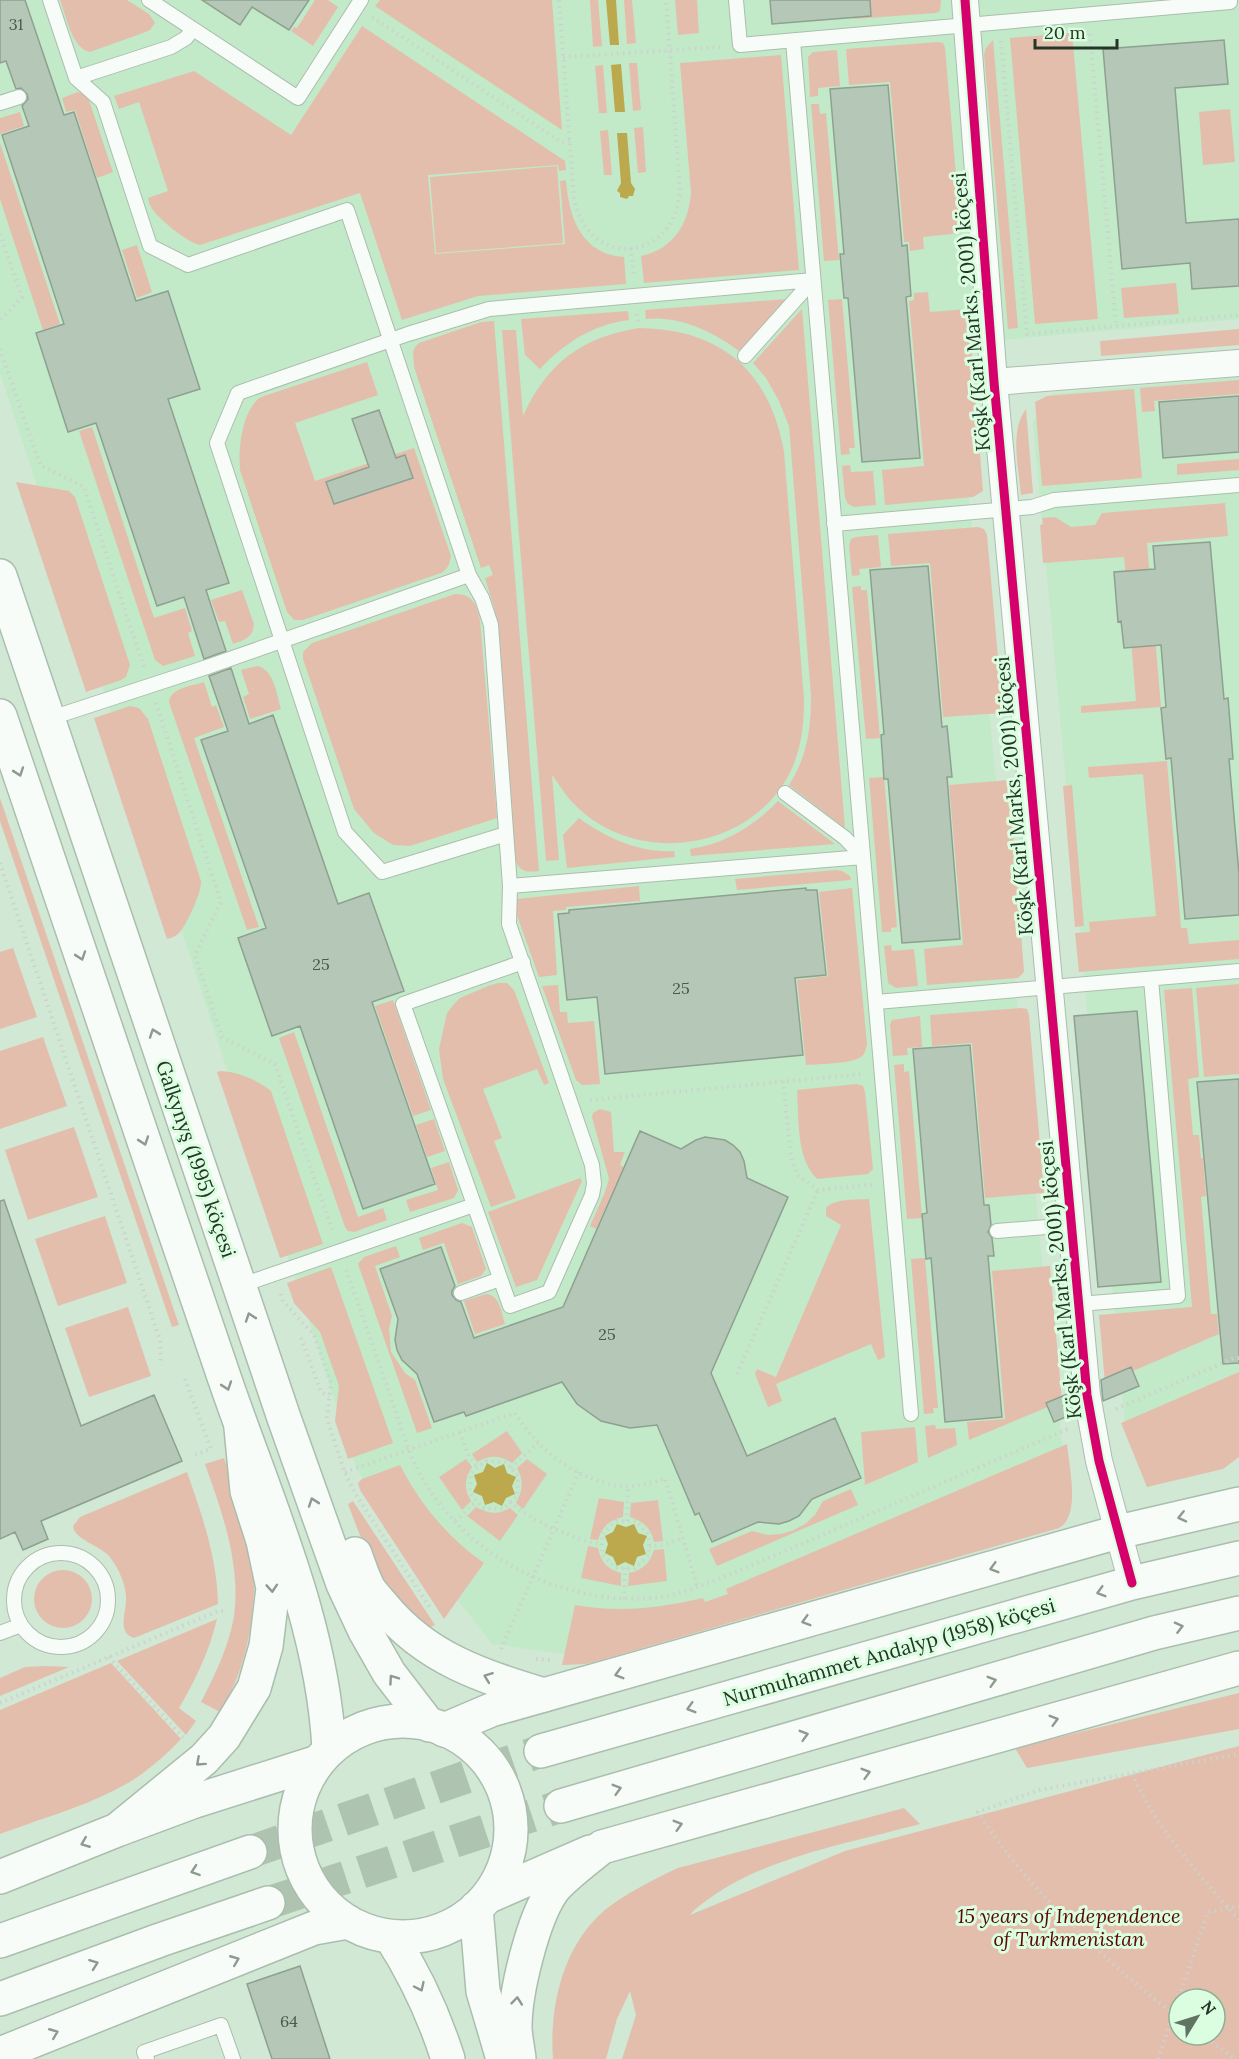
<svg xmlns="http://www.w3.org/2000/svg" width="1239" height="2059" font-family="Lora,serif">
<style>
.built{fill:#c2e9c8}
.green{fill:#e4bead;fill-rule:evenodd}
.water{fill:#bca94e}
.building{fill:#b5c8b8;stroke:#8ea191;stroke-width:1.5}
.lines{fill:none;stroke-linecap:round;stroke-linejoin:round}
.primary-tunnel{stroke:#aec4b1;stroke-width:33;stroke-dasharray:33 16;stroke-linecap:butt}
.service-casing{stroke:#abbeae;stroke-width:16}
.minor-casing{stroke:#abbeae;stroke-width:28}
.secondary-casing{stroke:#abbeae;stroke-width:36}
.primary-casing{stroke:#abbeae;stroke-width:36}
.path{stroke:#ccd3cd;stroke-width:4;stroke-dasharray:1.5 4.5;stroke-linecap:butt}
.service{stroke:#f8fcf9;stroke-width:14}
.minor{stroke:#f8fcf9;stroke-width:26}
.secondary{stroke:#f8fcf9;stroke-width:33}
.primary{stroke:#f8fcf9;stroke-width:33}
.cycleway-casing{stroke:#dafedf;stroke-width:13}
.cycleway{stroke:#d6006c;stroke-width:9}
.oneway{stroke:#8e9990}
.labels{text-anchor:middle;stroke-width:6;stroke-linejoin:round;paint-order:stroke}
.number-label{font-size:16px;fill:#485a4b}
.street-label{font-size:20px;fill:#243627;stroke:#dafedf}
.park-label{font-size:20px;font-style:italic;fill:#5a0603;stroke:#dafedf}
</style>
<rect width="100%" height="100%" fill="#d0e8d4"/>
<!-- built -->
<path class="built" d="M0,0H1239V319L954,344L1048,1324L1069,1499L579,1656L492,1644L358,1472L0,372Z
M1239,377V1441L1125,1423L1033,422L1052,394Z"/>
<!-- green -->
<path class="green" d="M60,0H127L149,14L155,23L150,30L143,33L90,52C72,49 66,15 60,0Z
M315,0H328L338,7L313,46L291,31L294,27L297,28Z
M380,0H552L562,130L375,6Z
M590,0H598L602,46L593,47Z
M624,0H632L636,43L627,44Z
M675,0H697L699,33L678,35Z
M852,0H941L940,11L936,13L854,19Z
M362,26L565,161L566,170L559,171L558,165L428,175L435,254L565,244L560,181L566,180C569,216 580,254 624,257L626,284L478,296L402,320L360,193L200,245C188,243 157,218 151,207C149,204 149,201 148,198L168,191L139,102L119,109L114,96L194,71L291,135Z
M1072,33L1098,319L1035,324L1010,38Z
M993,40L1018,328L1008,329L984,54L986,48Z
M938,42L943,43L945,48L961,233L923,237L924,249L910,251L909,242H904L890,82L849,85L846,49Z
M837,50L840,86L818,88V96L810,97L808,57L813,52Z
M781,55L799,270L644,283L641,256C674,249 689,223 691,192L680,63Z
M629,63H637L641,110L633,111Z
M603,65L607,113H599L595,66Z
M78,92L82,93L89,100L113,172L97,178L75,110L66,112L62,98Z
M811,104H819L820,114L826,113L839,260L824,261Z
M1230,109L1235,162L1203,165L1199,112Z
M20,112L24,126L0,134V118Z
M643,127L646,172L638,173L634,128Z
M608,130L612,175H604L600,131Z
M0,143L60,324L43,330L0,199Z
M557,166L563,243L436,253L430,177Z
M137,245L152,292L137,298L122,250Z
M1176,283L1179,314L1124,318L1121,288Z
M928,292L930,312L968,309L983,491L973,497L885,505L882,470L924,466L909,301L914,300V293Z
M787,299L739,351C714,332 679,315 646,319L645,310Z
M842,299L855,448H849L850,454L841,455L828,300Z
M802,309L845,828L789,785C807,757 811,729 811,696L789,426L779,401L766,378L753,363Z
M628,311L629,320C594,324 564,343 540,369L525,355L521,319Z
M494,321L539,871C529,872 521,873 516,862L495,611L485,578L493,575L489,565L481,568L414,367L413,352L415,347L419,343L481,322Z
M639,328C721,329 770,371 784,452L804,699C804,723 802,744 793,766C756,851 637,869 574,804C565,795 559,784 552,775L559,860L546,861L502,330H516L523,416C547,363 582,337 639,328Z
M1239,329V345L1101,356L1100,341Z
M367,362L378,395L295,423L315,481L414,448L451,556C450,563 448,569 441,573L303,620H294L287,612L240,470C238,450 242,409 261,397Z
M1239,380V394L1154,401L1155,411L1142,412L1140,388Z
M1134,389L1142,478L1042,486L1035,402L1047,396Z
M1026,409L1033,493L1021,495C1019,468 1009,432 1026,409Z
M92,427L154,618L185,608L192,631L188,633L195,656L163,666L155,660L79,431Z
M1239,459V470L1177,475V464Z
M850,465L851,472L873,471L876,505L854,507L848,504L845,498L842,466Z
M16,482L69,491L75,497L130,665L126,677L121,680L86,692Z
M1225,503L1228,536L1147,543L1161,707L1081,713V706L1136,701L1124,557L1043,563L1040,525L1043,524L1042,518L1055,517L1071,527L1095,525L1102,513Z
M978,527L984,529L987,535L1003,713L943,717L930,563L891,566L888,534Z
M878,535L881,567L859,569L860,575L852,576L849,546L851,539L856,537Z
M861,586V590H867L880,738L866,739L852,587Z
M242,590L254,624C253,638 244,640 233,644L225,621L219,622L211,600Z
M455,594C472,594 477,604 480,620L497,818L410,846L393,845L374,833L354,809L303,659V652L312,643Z
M257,666C274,669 277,695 281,709L250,719L243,697L249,694L241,670Z
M204,682L212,707L216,705L224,727L194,738L259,927L247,930L169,702C170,688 192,686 204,682Z
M130,706L139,708L148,719L201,881C202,892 187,924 180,932C176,936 172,938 167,939L94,718Z
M1167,761L1181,928H1187L1189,944L1239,940V959L1079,972L1075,933L1090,932L1089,922L1156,916L1143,774L1089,778L1088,767Z
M884,777L897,927L891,928V932H882L869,778Z
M1009,780L1024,972L1018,978L927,985L924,949L963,945L949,785Z
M1072,785L1084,926L1075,927L1063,786Z
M0,798L179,1325L172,1327L0,821Z
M778,801L835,844L691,856L690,849C725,844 754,826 778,801Z
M579,818C606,838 640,853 674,851L675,857L567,868L563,835Z
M836,870L842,871L850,876L851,880L737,890L735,879Z
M639,886L640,901L566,907V910L553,911L557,975L539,977L514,907V902L517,899Z
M852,888L867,1044C866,1049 865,1054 861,1057C851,1064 819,1064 806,1065L797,980L828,976L819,892Z
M891,945L892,951L914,949L918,986L896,988L888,983L884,946Z
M13,948L37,1017L0,1029V952Z
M498,983H507L514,990L549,1083L544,1085L537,1069L483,1089L502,1138L494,1141L516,1198L491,1207L443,1079L439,1049L447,1013L454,1004L460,998L488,986Z
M1239,984V1074L1204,1077L1196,988Z
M558,985L560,1012H567L568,1023L594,1021L600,1084L582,1085L576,1080L542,986Z
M1192,988L1199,1077L1188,1079L1193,1135H1199L1201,1158H1203L1206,1196L1201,1197L1211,1314H1217L1219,1334L1105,1383L1099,1315L1192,1307L1164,990Z
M393,1000L431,1110L413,1116L375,1006Z
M1021,1008L1027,1009L1029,1015L1044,1193L985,1198L972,1043L932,1046L930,1015Z
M920,1016L922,1047L907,1048L908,1055L893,1056L890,1025L892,1020Z
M294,1032L358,1217L383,1208L387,1220L354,1232L348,1231L345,1227L279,1038Z
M43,1037L67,1106L0,1129V1051Z
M904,1064V1072L909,1071L922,1218L907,1219L894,1065Z
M221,1071C238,1072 258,1080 271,1091L323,1244L280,1258L217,1072Z
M857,1084L863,1086L865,1092L873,1169L868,1174L817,1179C796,1158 799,1119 797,1090Z
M600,1109L611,1112L614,1152H625L620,1165L624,1167L596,1229L590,1226L605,1192L609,1179L592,1117L593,1113Z
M434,1119L445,1151L427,1157L416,1125Z
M74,1127L98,1197L28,1220L5,1150Z
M449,1162L458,1190L454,1198L410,1212L406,1200L438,1190L431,1168Z
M580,1178L582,1181L537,1280L516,1287L488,1212Z
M869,1199L885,1357L878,1360L871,1344L776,1384L782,1401L768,1407L755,1374L757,1369L776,1377L841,1225L826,1216V1208C835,1198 856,1200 869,1199Z
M105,1216L127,1283L58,1306L35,1239Z
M462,1223L472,1227L486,1269L481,1276L458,1284L444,1243L423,1250L419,1238Z
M396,1246L400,1257L375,1266L392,1316L389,1328L391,1352L405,1373L415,1380L432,1428L417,1433L358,1264L364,1257Z
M925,1258L938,1408H933L934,1413L924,1414L911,1259Z
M1050,1266L1062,1401L969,1440L967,1422L1005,1419L992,1271Z
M331,1267L393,1443L348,1459L335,1421L339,1386L320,1332L294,1303L287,1283Z
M486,1294C500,1295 501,1312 505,1324L475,1334L464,1301Z
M128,1307L151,1376L89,1397L65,1328Z
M1239,1372V1457L1223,1469L1147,1487L1121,1423Z
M935,1425L936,1429L955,1428L957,1445L928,1458L925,1426Z
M915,1427L918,1462L865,1485L861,1432Z
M507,1431L522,1453L512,1463C500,1455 490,1455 477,1462L472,1454Z
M1067,1444C1069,1466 1081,1516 1059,1528L608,1658L586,1664L562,1665L575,1605C619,1613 660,1608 703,1598L705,1602L728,1594L726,1589Z
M224,1458C237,1492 249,1529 254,1565C256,1577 254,1591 253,1602C250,1643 241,1677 220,1712L201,1702C215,1675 229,1646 234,1616C241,1564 222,1512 205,1464Z
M466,1459L472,1467C464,1479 464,1489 471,1501L462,1510L439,1477Z
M527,1459L547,1474L523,1509L516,1503C523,1490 524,1481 517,1468Z
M400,1465C420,1504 448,1538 484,1563L444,1619L360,1490L358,1483L362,1479Z
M187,1472C202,1515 217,1557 218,1604L134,1638C116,1632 127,1612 126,1597C126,1591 124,1584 122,1579C119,1570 114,1562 108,1555C98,1545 74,1539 73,1526L80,1517Z
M851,1489L858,1505L717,1566L709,1549L752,1531L768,1535L781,1534L794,1530L805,1524L815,1515L823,1501Z
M599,1498L624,1502L623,1517C609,1520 602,1527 598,1540L590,1539Z
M658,1500L663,1541L654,1542C651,1529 644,1521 630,1517L631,1503Z
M353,1501L435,1625L429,1628C384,1590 368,1559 348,1504Z
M476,1507C488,1514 499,1515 510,1508L518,1515L500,1541L467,1516Z
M588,1546L598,1548C601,1562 607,1569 621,1573V1586L581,1578Z
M664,1549L667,1581L628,1586L629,1573C643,1570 650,1563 654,1550Z
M34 1599a29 29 0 1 1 58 0a29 29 0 1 1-58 0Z
M217,1619C209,1652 196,1679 179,1708L196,1721L186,1735L117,1661Z
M111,1663L181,1739C168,1753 154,1765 139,1776C99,1803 45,1817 0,1834V1710Z
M46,1666L69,1667L0,1696V1678L25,1667Z
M1239,1693V1729L1027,1768L1015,1748Z
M1239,1746V2059H622L636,2015L630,1991L617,2019L606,2059H553C549,2007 563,1945 605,1910C625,1894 654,1879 678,1868L904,1808L920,1824C854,1842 766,1857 710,1898C703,1903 694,1909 690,1915L845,1851ZM1179,1999H1215V2035H1179Z"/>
<!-- water -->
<path class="water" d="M606,0H616L619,45H610Z
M621,64L625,112H615L611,65Z
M617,133H627L631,183L635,189L633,196H629L627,199L620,197V193L617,191L621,183Z
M487,1463L495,1468L504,1464L507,1473L516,1477L512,1486L515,1494L506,1498L502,1506L494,1502L485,1505L482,1496L473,1492L477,1484L474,1475L483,1472Z
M617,1524L626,1527L634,1524L638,1533L647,1536L643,1545L646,1554L637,1557L634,1566L625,1562L617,1566L613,1557L605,1553L608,1544L605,1536L613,1532Z"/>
<!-- building -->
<path class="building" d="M0,0H25L64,115L74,112L136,301L168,291L200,389L168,399L229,583L206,590L226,651L204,659L184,597L157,606L96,423L68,432L36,333L64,324L2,135L29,126L22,106L28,99L27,94L21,88L16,89L6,61L0,63Z
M202,0H309L289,30L252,7L240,25Z
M770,0H870L871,16L772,24Z
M1224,40L1228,84L1175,88L1186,223L1239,219V286L1192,289L1190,263L1122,269L1103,49Z
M888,85L902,246L907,245L911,296L906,297L920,458L862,462L848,298H844L840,254H844L830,89Z
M1239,396V452L1163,458L1159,402Z
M379,410L396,458L405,455L413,478L334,504L326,482L369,467L352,419Z
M1210,542L1224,699L1228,698L1233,759H1229L1239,874V915L1185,919L1171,758L1166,759L1161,708L1166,707L1161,645L1124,648L1121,621L1118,622L1114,572L1155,569L1153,546Z
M928,566L942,727L947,726L952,777H947L960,939L902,943L888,779H884L881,735L884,734L870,570Z
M231,668L249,724L273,715L338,904L369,893L404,991L372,1002L435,1184L363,1209L300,1026L272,1036L238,938L266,928L201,740L228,731L209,676Z
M806,888V890H817L826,975L795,978L803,1055L605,1074L597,997L567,1000L558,914L569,913V910Z
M1137,1011L1161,1282L1098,1287L1074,1016Z
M970,1045L984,1205H989L991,1225L988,1232L992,1238L994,1256H988L1002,1417L945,1422L931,1258L926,1259L922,1214L927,1213L913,1049Z
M1239,1079V1363L1223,1364L1197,1082Z
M640,1131L681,1149L696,1140L705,1137L725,1140L733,1145L740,1152L744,1161L747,1178L788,1197L711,1373L747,1456L835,1418L861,1478L812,1499L799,1516L789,1521L779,1524L758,1522L712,1542L699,1513L695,1515L657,1425L630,1428L601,1421L577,1404L562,1382L466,1416L464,1412L434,1422L417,1374L402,1360L397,1350L395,1340L398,1319L380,1269L441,1247L455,1286L452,1291V1295L456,1300L461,1302L474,1338L563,1307Z
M4,1200L81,1426L154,1395L182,1461L41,1521L48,1539L23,1550L15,1532L0,1539V1201Z
M1131,1367L1139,1386L1103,1401L1101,1380Z
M1072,1392L1075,1413L1054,1422L1046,1403Z
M300,1966L330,2059H272L247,1984Z"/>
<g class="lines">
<!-- primary-tunnel -->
<path class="primary-tunnel" d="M250,1852L541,1751
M268,1903L561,1806"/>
<!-- service casing -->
<g class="service-casing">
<path id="service" d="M50,0L76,78L103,102L150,246L188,265L347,210L469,575L482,598L491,625L510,886
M149,0L298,98L361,0
M736,0L740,45L1230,2V0
M793,41L911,1414
M76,78L171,47L186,38L193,29
M0,103L19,97
M745,356L813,280
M834,524L1032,507L1054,500L1239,485
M48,719L207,667L469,575
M785,793L845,838L863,857
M506,834L382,872L345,832L217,443L238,393L408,334L489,309L813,280
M523,962L403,1004L510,1306L549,1292L592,1195L594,1184L592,1165L509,924L510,886L863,857
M876,1002L1239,971
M997,1231L1071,1225
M239,1286L474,1205
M461,1293L500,1279
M1079,1304L1178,1296L1151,979
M14 1600a47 47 0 1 1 94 0a47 47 0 1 1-94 0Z
M0,1633L21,1625
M147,2059L144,2052L221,2025L233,2059"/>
</g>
<!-- minor casing -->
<g class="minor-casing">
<path id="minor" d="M965,0L994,382L1087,1395L1099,1461L1132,1583
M994,382L1239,363"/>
</g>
<!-- secondary casing -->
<g class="secondary-casing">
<path id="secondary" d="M0,576L284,1418L343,1584L365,1631L389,1673L429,1725
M0,716C74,934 147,1151 221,1368C262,1491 323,1619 329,1750
M355,1554C359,1565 363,1578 369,1589C373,1595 379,1601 384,1607C427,1659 482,1676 544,1695
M295 1829a108 108 0 1 1 216 0a108 108 0 1 1-216 0Z
M487,1897L590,1852
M476,1908L483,1991L503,2059
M391,1937C416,1976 434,2015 448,2059"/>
</g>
<!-- primary casing -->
<g class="primary-casing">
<path id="primary" d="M444,1730L491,1710L1118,1532L1239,1504
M541,1751L1132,1583L1239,1558
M561,1806L1154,1633L1239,1613
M117,1830L204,1759L224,1737L254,1688L266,1646L273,1588L263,1541L247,1491L241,1428
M0,1877L117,1830L195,1801L318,1762
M0,1941L250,1852
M0,1999L160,1940L268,1903
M0,2054L314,1928L348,1922
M519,2059C518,2048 515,2037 515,2027C515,1992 533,1918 553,1890C563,1877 589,1858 602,1847L1239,1668"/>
</g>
<!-- path -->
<path class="path" d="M559,0L574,199C588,269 674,264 680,191L666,0
M372,17L561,142L570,141
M1090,34L1116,326
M1001,41L1027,334L1239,315
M563,57L721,47
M0,234L22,297L0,321
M631,248L634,277
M637,314L638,323
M0,349L40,465L84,487L144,667
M156,703L221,902L195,955L222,1037L275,1064L333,1232
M0,863L160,1340L161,1365
M783,1081L791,1157L797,1175L818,1190L872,1185
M590,1100L863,1074
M346,1270C361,1312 376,1354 390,1395C398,1418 405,1442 415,1464C456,1551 557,1606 652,1598C676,1596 699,1586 722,1578L1068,1429
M281,1294L283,1301L314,1335L331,1383L327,1419L346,1476L358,1498L431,1609
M301,1338L321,1392L329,1396
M737,1374L818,1190
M185,1379L211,1449L194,1455
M1116,1409L1234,1358H1239
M460,1432L469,1457L478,1468
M486,1461L505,1462L518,1476L517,1496L503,1509L483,1508L470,1493L471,1473Z
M511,1468L538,1443
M345,1472L515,1413C535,1445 564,1470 601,1482C607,1483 613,1486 619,1486C635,1487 650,1484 665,1478L697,1586
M510,1502C528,1519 578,1542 602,1544
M455,1521L477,1501
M616,1521H636L649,1535V1555L635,1568H615L602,1554V1534Z
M627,1521L628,1486
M649,1546L663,1545L683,1538
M624,1599L625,1568
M501,1649L579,1472
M109,1657L184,1738
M536,1659L553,1660
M0,1703L218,1611H227
M1132,1774C1157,1829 1199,1875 1239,1920
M1179,2018C1109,1965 1025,1887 978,1812L1039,1790L1239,1754
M1202,2035L1235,2059
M1158,2059L1208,1912L1239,1906"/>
<!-- service -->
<use href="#service" class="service"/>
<!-- minor -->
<use href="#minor" class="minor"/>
<!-- secondary -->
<use href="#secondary" class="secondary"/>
<!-- primary -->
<use href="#primary" class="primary"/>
<!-- cycleway casing -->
<g class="cycleway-casing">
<path id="cycleway" d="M965,0L994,382L1087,1395L1099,1461L1132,1583"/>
</g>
<!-- cycleway -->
<use href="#cycleway" class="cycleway"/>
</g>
<!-- one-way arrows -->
<defs><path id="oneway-chevron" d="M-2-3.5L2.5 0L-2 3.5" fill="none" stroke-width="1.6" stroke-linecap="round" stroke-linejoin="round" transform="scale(1.5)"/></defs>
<g class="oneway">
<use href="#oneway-chevron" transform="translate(19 772) rotate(71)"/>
<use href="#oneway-chevron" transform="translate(81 956) rotate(71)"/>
<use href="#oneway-chevron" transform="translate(154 1033) rotate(-109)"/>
<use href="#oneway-chevron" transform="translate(144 1141) rotate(71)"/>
<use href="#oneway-chevron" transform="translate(250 1317) rotate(-109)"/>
<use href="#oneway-chevron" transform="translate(227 1386) rotate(71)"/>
<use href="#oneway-chevron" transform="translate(313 1502) rotate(-109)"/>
<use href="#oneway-chevron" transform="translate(1182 1517) rotate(167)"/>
<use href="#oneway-chevron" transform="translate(994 1568) rotate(164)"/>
<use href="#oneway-chevron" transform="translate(272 1588) rotate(86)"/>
<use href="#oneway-chevron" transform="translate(1101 1592) rotate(164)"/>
<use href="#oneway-chevron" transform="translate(806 1621) rotate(164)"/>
<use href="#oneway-chevron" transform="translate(1179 1627) rotate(-14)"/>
<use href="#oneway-chevron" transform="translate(619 1674) rotate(164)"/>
<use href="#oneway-chevron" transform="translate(488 1677) rotate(-159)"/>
<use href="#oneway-chevron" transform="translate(393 1679) rotate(-125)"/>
<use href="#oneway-chevron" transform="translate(992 1681) rotate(-16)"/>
<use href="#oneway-chevron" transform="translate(691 1708) rotate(164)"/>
<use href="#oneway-chevron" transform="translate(1054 1720) rotate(-16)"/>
<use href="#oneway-chevron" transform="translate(804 1735) rotate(-16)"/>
<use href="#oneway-chevron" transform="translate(200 1762) rotate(138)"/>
<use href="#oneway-chevron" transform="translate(866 1773) rotate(-16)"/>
<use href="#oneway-chevron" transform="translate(617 1789) rotate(-16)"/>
<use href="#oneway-chevron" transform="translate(678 1825) rotate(-16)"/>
<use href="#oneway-chevron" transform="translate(85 1843) rotate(158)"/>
<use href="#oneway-chevron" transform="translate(195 1871) rotate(161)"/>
<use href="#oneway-chevron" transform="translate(235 1960) rotate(-22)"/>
<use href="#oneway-chevron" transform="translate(94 1964) rotate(-20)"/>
<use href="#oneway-chevron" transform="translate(420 1987) rotate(65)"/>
<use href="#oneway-chevron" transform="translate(517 2001) rotate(-84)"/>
<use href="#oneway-chevron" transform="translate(54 2033) rotate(-22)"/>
</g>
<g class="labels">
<!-- number labels -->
<g class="number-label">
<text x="16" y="30">31</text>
<text x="321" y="970">25</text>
<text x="681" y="994">25</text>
<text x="607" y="1340">25</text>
<text x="289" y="2027">64</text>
</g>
<!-- street labels -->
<g class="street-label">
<text transform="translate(971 312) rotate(-95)" y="7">Köşk (Karl Marks, 2001) köçesi</text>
<text transform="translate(1014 796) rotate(-95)" y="7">Köşk (Karl Marks, 2001) köçesi</text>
<text transform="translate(196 1159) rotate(71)" y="7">Galkynyş (1995) köçesi</text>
<text transform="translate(1060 1280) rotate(-96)" y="7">Köşk (Karl Marks, 2001) köçesi</text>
<text transform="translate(889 1652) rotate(-16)" y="7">Nurmuhammet Andalyp (1958) köçesi</text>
</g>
<!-- park labels -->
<g class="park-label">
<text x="1069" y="1923">15 years of Independence<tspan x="1069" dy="23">of Turkmenistan</tspan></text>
</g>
</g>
<!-- north arrow -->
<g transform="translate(1197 2017) rotate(52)"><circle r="28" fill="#dafedf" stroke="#91ae95" stroke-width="1.5"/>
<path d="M0-4.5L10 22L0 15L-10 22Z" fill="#607464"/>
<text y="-9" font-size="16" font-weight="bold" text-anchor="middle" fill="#243627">N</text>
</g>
<!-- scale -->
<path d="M1035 39v9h82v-9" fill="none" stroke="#243627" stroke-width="3"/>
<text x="1044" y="39" font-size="18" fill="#243627" stroke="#dafedf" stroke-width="4.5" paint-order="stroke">20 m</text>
</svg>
